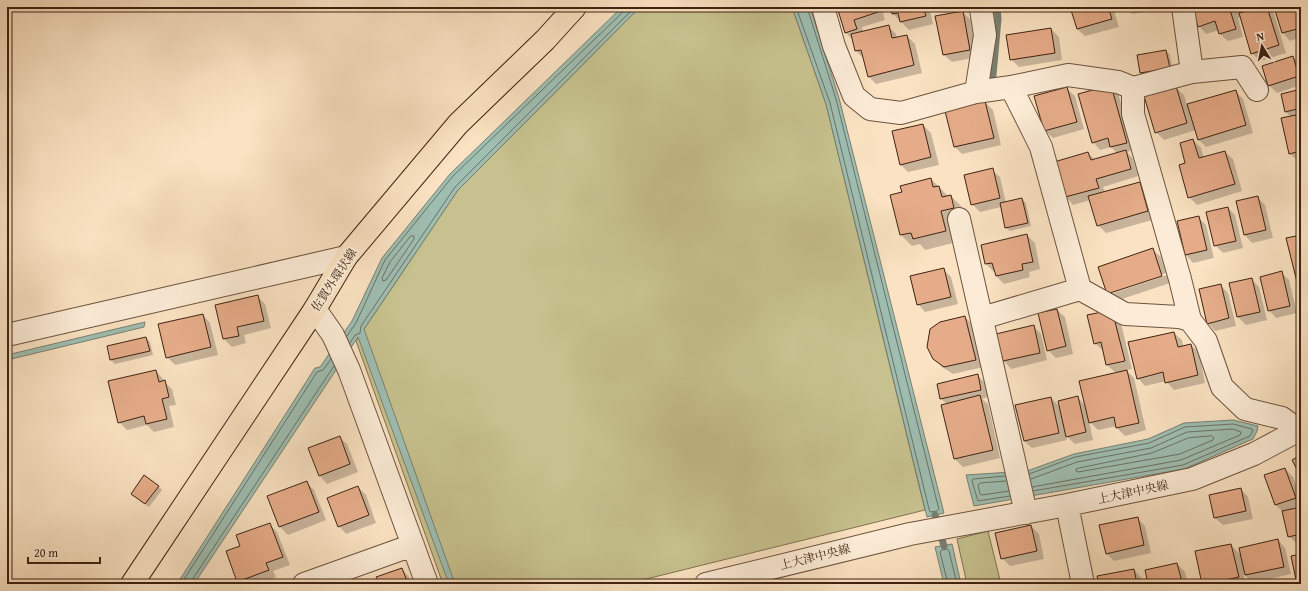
<svg xmlns="http://www.w3.org/2000/svg" width="1308" height="591" font-family="'Gentium Book Plus','Noto Serif JP',serif">
<style>
.green{fill:#c6c18e;stroke:#827250}
.water{fill:#9ebeb2;stroke:#788072}
.shadow{fill:#0003}
.lines{fill:none;stroke-linecap:round;stroke-linejoin:round}
.shore{stroke:#6e7062;stroke-width:1}
.stream{stroke:#788072;stroke-width:7}
.building{fill:#e6ac89;stroke:#3e2312}
.minor-casing{stroke:#6d533e;stroke-width:24}
.major-casing{stroke:#3e2312;stroke-width:24}
.minor{stroke:#fcecd7;stroke-width:22}
.major{stroke:#fae2c2;stroke-width:22}
.labels{text-anchor:middle;stroke-width:4;stroke-linejoin:round;paint-order:stroke}
.street-label{font-size:12px;fill:#3e2312;stroke:#fcecd7}
</style>
<rect width="100%" height="100%" fill="#fae2c2"/>
<filter id="stains"><feTurbulence type="fractalNoise" baseFrequency=".005" numOctaves="4"/><feColorMatrix values="0 0 0 0 .2 0 0 0 0 .09 0 0 0 0 .02 0 0 0 .5 -.17"/></filter>
<radialGradient id="worn" r=".72"><stop offset=".6" stop-color="#630" stop-opacity="0"/><stop offset="1" stop-color="#630" stop-opacity=".3"/></radialGradient>
<!-- green -->
<path class="green" d="M640,7H792L826,104L925,510L626,584H443L356,341L458,190Z
M988,531L1001,584H967L957,539Z"/>
<!-- water -->
<path class="water" d="M622,7H640L458,190L364,329L455,584H449L358,337L194,584H177L315,368L320,367L352,321L382,258L450,174Z
M792,7H810L839,98L944,513L927,517L826,104Z
M145,322L144,327L7,360V355Z
M1233,420L1258,426L1257,431L1253,439L1184,469L974,506L966,475L1027,471L1074,454L1148,439L1184,423Z
M952,544L961,584H944L935,547Z"/>
<!-- shadow -->
<path class="shadow" d="M838,7H881L885,20L862,27L863,32L888,26L896,34L897,38L907,36L915,44L922,73L876,84L868,76L864,59L856,51L853,40L845,32Z
M891,7H929L933,24L909,30L893,14Z
M1017,7H1050L1022,11Z
M1071,7H1113L1119,27L1085,36L1077,29Z
M1125,7H1177L1132,14Z
M1193,7H1246L1247,12L1267,7L1274,14L1286,53L1260,61L1252,53L1241,17L1238,18L1243,37L1228,41L1220,34L1219,30L1206,34L1199,26Z
M1275,7H1301V37L1290,41L1283,33Z
M962,12L970,19L977,57L952,62L944,55Z
M1051,29L1059,37L1062,60L1019,67L1011,59Z
M1166,51L1170,55L1173,71L1145,77L1141,73L1138,56Z
M1293,57L1300,65L1301,85L1277,93L1269,85Z
M1110,86L1118,93L1134,150L1127,152L1133,159L1138,176L1103,187L1105,192L1140,183L1147,191L1156,219L1106,233L1098,225L1090,200L1073,205L1066,197L1088,153L1095,160L1118,154L1111,147L1100,150L1093,142Z
M1176,88L1184,95L1187,105L1235,91L1243,99L1253,133L1206,147L1198,139L1196,130L1164,140L1156,132Z
M1067,89L1075,96L1084,129L1053,138L1045,131Z
M1301,90V161H1298L1290,154L1291,117L1286,112Z
M985,102L993,110L1001,145L962,154L955,147Z
M923,125L931,133L939,165L908,172L901,165Z
M1193,140L1201,148L1204,158L1225,152L1233,159L1242,191L1197,205L1189,197L1187,163Z
M992,170L1000,177L1006,203L1022,199L1026,203L1031,226L1010,231L1006,228L1001,207L980,212L972,204Z
M931,179L948,196H951L962,207L965,219L957,242L925,250L920,244L912,246L901,235L891,196L903,193Z
M1257,197L1265,205L1273,238L1252,243L1245,235Z
M1228,208L1235,215L1243,248L1223,253L1215,245Z
M1198,217L1206,225L1214,258L1193,263L1186,255L1178,222Z
M1027,235L1035,243L1040,269L1029,272L1030,277L1004,284L996,276L995,271L994,272L986,264L982,246Z
M1153,250L1161,257L1166,273L1111,292V294L1167,275L1170,283L1116,301L1108,294Z
M944,270L951,277L958,304L925,312L918,304Z
M1282,273L1289,280L1297,313L1276,318L1269,310Z
M1251,279L1259,287L1267,320L1246,325L1238,317L1231,284Z
M1220,285L1228,293L1236,326L1215,331L1208,323Z
M257,296L265,304L271,328L244,335L246,343L232,347L224,339L216,306Z
M1057,310L1065,317L1073,354L1056,358L1048,350Z
M203,315L210,323L218,355L175,365L167,357Z
M1089,316L1120,319L1132,369L1126,370L1134,378L1146,430L1125,436L1117,428V426L1098,430L1089,421L1093,440L1075,444L1065,435L1067,440L1032,448L1024,441L1051,398L1061,408L1077,397L1086,406L1116,373L1107,365L1104,351H1103L1095,343Z
M965,317L973,325L983,367L953,374L942,367L934,359Z
M1033,326L1041,334L1047,360L1011,369L1004,361L998,335Z
M1174,333L1182,340L1183,347L1191,345L1199,352L1205,383L1174,390L1166,381L1145,386L1138,378Z
M146,338L150,342L153,355L115,364L111,360L108,347Z
M156,371L163,379L164,382L172,389L176,405L169,406L174,427L154,432L147,425L127,430L119,422Z
M977,375L985,383L988,397L982,399L988,404L1000,458L963,467L955,459L943,405L947,404L941,399Z
M339,437L347,444L358,472L327,484L320,476L309,448Z
M1285,469L1293,477L1301,499V506L1299,507L1300,508H1301V543L1297,544L1289,536L1284,513L1276,505L1265,476Z
M306,482L314,490L326,520L288,535L280,527L269,497Z
M158,486L162,490L149,507L132,494Z
M358,487L366,495L376,523L346,534L339,526Z
M1241,489L1248,497L1253,519L1223,525L1215,518Z
M1137,518L1145,526L1151,553L1114,561L1106,553Z
M269,524L277,532L290,565L273,571L276,577L259,584H241L238,581L242,547Z
M1031,526L1039,534L1044,559L1010,566L1002,558Z
M1278,540L1285,548L1291,574L1253,583L1243,573L1246,584H1203L1231,545L1241,555Z
M1301,555V584L1297,580Z
M1177,564L1185,572L1188,584H1149Z
M402,569L409,577L412,584H376Z
M1134,570L1141,577L1143,584H1100Z"/>
<g class="lines">
<!-- shore -->
<path class="shore" d="M796,7L830,103L929,509L930,512L937,511L939,509L936,498L836,99L807,7
M411,236H414V239L386,280L383,281L382,278L390,262Z
M347,336L356,323L385,260L453,176L623,12L624,7
M350,343L355,335L360,333L361,326L455,187L635,7
M1212,436L1214,438L1213,440L1180,454L1078,472L1076,471V469L1079,468L1152,453L1188,438Z
M1029,474L1075,457L1149,443L1185,427L1233,424L1252,429L1253,430L1250,436L1183,465L1033,491
M1005,476L973,479L972,481L978,501L1010,496
M1031,479L1077,462L1151,448L1187,432L1233,429L1241,432L1240,435L1181,460L1032,487
M1006,481L980,483L978,485L980,494L982,495L1009,491
M181,584L317,372L323,370L331,359
M191,584L192,580L334,366
M948,584L940,552L942,550L947,549L949,551L957,584"/>
<!-- stream -->
<path class="stream" d="M993,75L998,19L997,7
M935,515L944,546"/>
</g>
<!-- building -->
<path class="building" d="M837,7H877L878,12L854,20L857,29L845,33Z
M890,7H923L926,16L900,22L898,13L892,14Z
M1070,7H1108L1112,19L1077,29Z
M1192,7H1240L1230,10L1236,29L1219,34L1215,21L1198,27Z
M1260,7H1267L1279,45L1251,54L1239,13Z
M1274,7H1301V28L1282,33Z
M963,11L970,50L943,55L935,16Z
M889,25L892,38L907,35L914,65L868,77L861,50L855,51L851,34Z
M1051,28L1055,53L1010,60L1006,35Z
M1166,50L1170,68L1140,73L1137,55Z
M1293,56L1299,76L1268,86L1262,66Z
M1111,85L1127,143L1110,147L1108,138L1092,143L1078,94Z
M1176,86L1187,123L1155,133L1144,96Z
M1067,87L1077,122L1044,131L1034,96Z
M1301,89V108L1285,112L1281,94Z
M1236,90L1246,125L1198,140L1187,104Z
M985,101L994,138L954,147L945,111Z
M1301,114V151L1289,154L1281,118Z
M923,124L931,157L900,165L892,131Z
M1193,139L1199,158L1225,151L1235,184L1188,198L1179,165L1185,163L1180,143Z
M1126,150L1131,169L1096,179L1099,188L1065,197L1054,162L1088,152L1091,160Z
M993,168L1000,198L971,205L964,175Z
M931,178L933,187L939,186L942,197L951,195L954,208L941,211L946,231L913,239L911,233L900,235L890,195L902,192L900,186Z
M1140,182L1148,211L1097,226L1088,196Z
M1258,196L1266,230L1244,235L1236,201Z
M1022,198L1028,223L1005,228L1000,203Z
M1228,207L1236,241L1214,246L1206,212Z
M1199,216L1207,250L1185,255L1177,221Z
M1027,234L1033,262L1022,264L1023,270L996,276L992,263L985,264L981,245Z
M1301,235V281L1297,282L1286,238Z
M1153,248L1162,276L1107,294L1098,267Z
M944,268L951,297L917,305L910,276Z
M1282,271L1290,306L1268,311L1260,277Z
M1252,278L1260,312L1237,317L1229,283Z
M1221,284L1229,318L1207,324L1199,289Z
M258,295L264,321L237,327L239,336L223,339L215,305Z
M1057,309L1066,346L1047,351L1038,313Z
M1112,310L1125,361L1106,365L1101,342L1094,344L1087,315Z
M203,314L211,347L166,358L158,324Z
M965,316L976,360L944,367L933,359L927,347L930,329L940,322Z
M1034,325L1040,353L1003,361L996,334Z
M1174,332L1178,347L1191,344L1198,375L1165,383L1163,372L1137,379L1128,342Z
M146,337L150,351L110,360L107,346Z
M156,370L159,382L165,380L169,397L162,399L167,419L146,424L144,416L118,423L108,381Z
M1127,370L1139,423L1116,428L1114,417L1089,423L1079,381Z
M978,374L981,390L940,399L937,384Z
M980,395L993,450L954,459L941,405Z
M1078,396L1086,432L1066,437L1058,401Z
M1051,397L1059,433L1024,441L1015,405Z
M340,436L350,464L319,476L308,448Z
M1301,455V477L1292,460Z
M1285,468L1296,498L1275,505L1264,475Z
M144,475L159,486L145,504L131,494Z
M307,481L319,512L279,527L267,496Z
M358,486L369,515L338,527L327,498Z
M1241,488L1246,511L1214,518L1209,495Z
M1301,507V534L1288,537L1282,511Z
M1138,517L1144,545L1106,554L1099,525Z
M270,523L283,557L266,563L269,570L237,582L226,551L240,546L236,535Z
M1031,525L1037,551L1001,559L995,533Z
M1278,539L1284,567L1245,575L1239,548Z
M1231,544L1239,577L1208,584H1202L1195,551Z
M1301,554V579L1296,580L1291,556Z
M1177,563L1182,582L1175,584H1148L1145,570Z
M402,568L408,584H373L378,582L376,577Z
M1134,569L1137,584H1099L1097,576Z"/>
<g class="lines">
<!-- minor casing -->
<g class="minor-casing">
<path id="minor" d="M823,7L834,46L854,96L870,109L901,113L976,92L1011,87L1068,75L1118,82L1133,88L1192,72L1183,7
M1192,72L1242,67L1257,90
M1011,87L1041,147L1080,289L1125,314L1179,317L1190,320L1206,341L1222,387L1245,409L1282,418L1301,432
M1133,88V114L1180,279L1190,320
M976,92L985,35L981,9
M959,219L1026,513
M315,309L333,335L349,370L427,584
M982,318L1080,289
M7,335L346,257
M1067,505L1083,584
M304,584L413,545
M706,584L910,534L1067,505L1192,479L1254,454L1301,429"/>
</g>
<!-- major casing -->
<g class="major-casing">
<path id="major" d="M132,584L315,309L346,257L458,124L545,40L575,7"/>
</g>
<!-- minor -->
<use href="#minor" class="minor"/>
<!-- major -->
<use href="#major" class="major"/>
</g>
<g class="labels">
<!-- street labels -->
<g class="street-label">
<text transform="translate(334 280) rotate(-57)" y="4">佐賀外環状線</text>
<text transform="translate(1133 492) rotate(-12)" y="4">上大津中央線</text>
<text transform="translate(815 557) rotate(-14)" y="4">上大津中央線</text>
</g>
</g>
<!-- margin -->
<rect width="1308" height="591" fill="none" stroke="#fae2c2" stroke-width="24"/>
<rect x="8" y="8" width="1292" height="575" fill="none" stroke="#3e2312" stroke-width="2"/>
<rect x="12" y="12" width="1284" height="567" fill="none" stroke="#3e2312"/>
<!-- north arrow -->
<g transform="translate(1262 46) rotate(350)" stroke="#fcecd7" stroke-width="3" paint-order="stroke">
<path d="M0-3L7 15L0 10L-7 15Z" fill="#3e2312"/>
<text y="-6" font-size="11" font-weight="bold" text-anchor="middle" fill="#3e2312">N</text>
</g>
<!-- scale -->
<path d="M28 557v6h72v-6" fill="none" stroke="#3e2312" stroke-width="2"/>
<text x="34" y="557" font-size="12" fill="#3e2312" stroke="#fcecd7" stroke-width="3" paint-order="stroke">20 m</text>
<rect width="100%" height="100%" filter="url(#stains)"/>
<rect width="100%" height="100%" fill="url(#worn)"/>
</svg>
